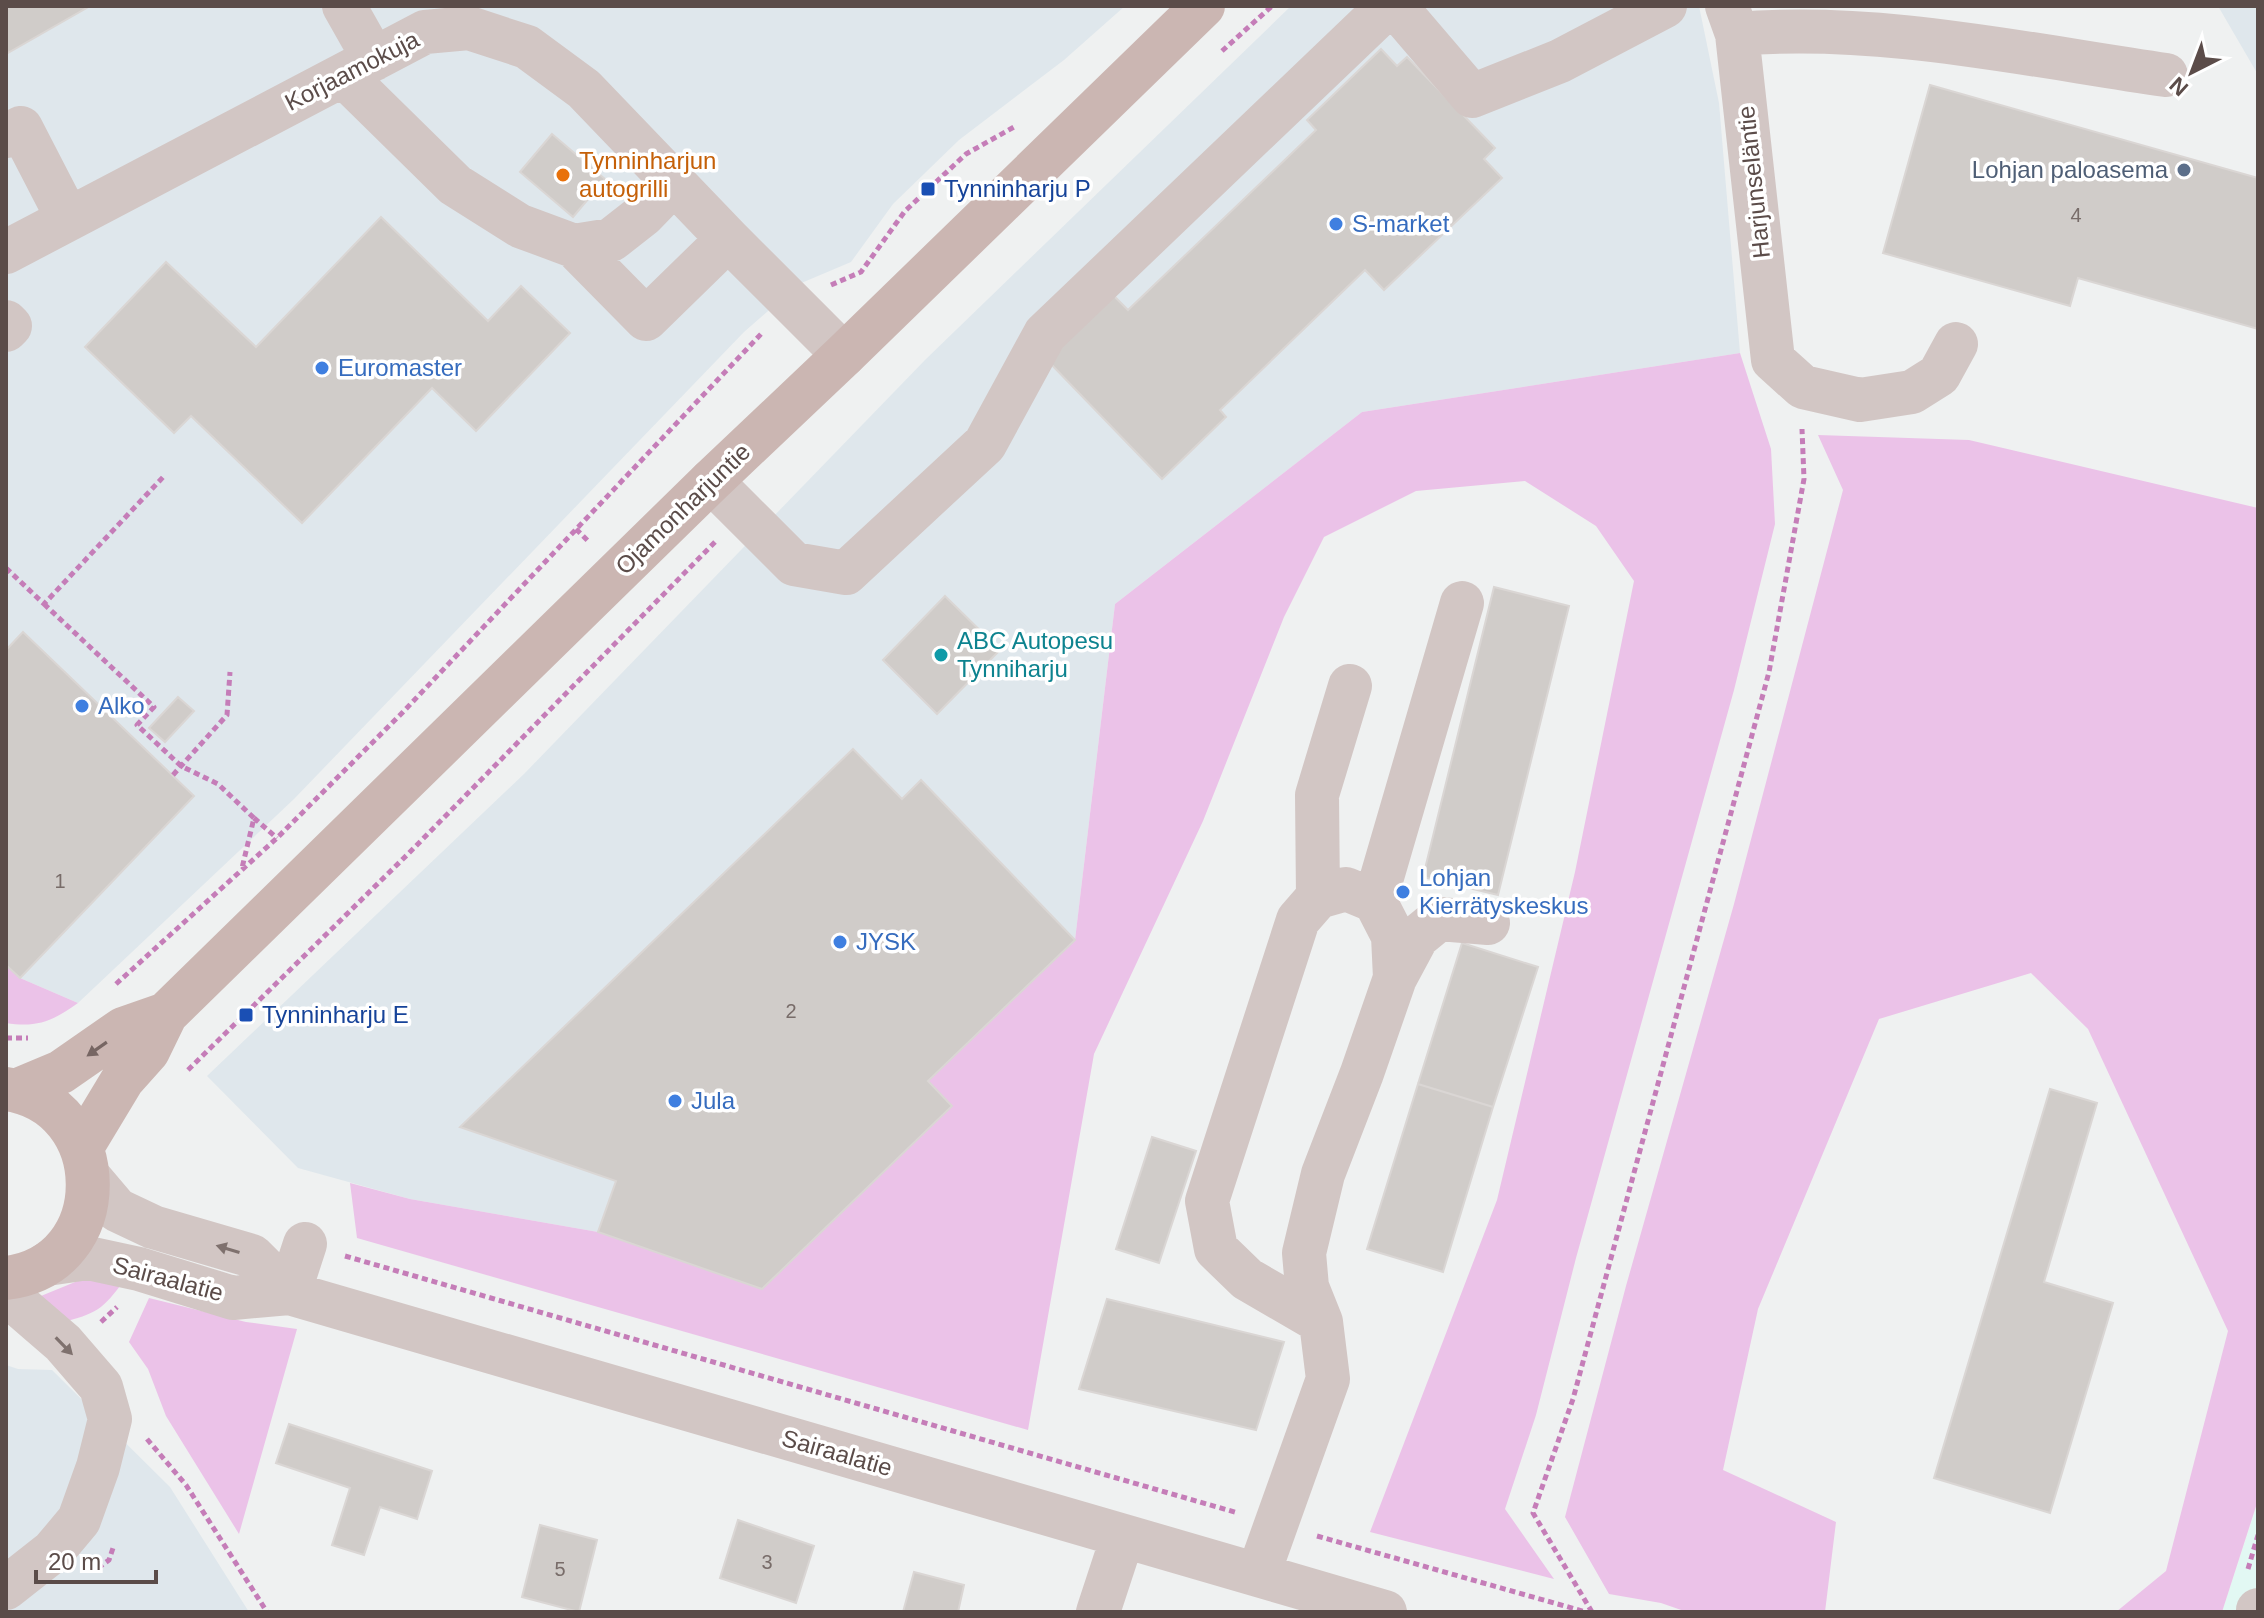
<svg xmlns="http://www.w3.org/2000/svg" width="2264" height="1618" font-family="Helvetica,sans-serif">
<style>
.commercial{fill:#dfe7ec}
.medical{fill:#e2f8f3}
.green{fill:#ebc2e8}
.building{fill:#d0ccc9;stroke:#dad6d4;stroke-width:2}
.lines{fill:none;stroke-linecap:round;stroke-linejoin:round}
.path{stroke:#c57db8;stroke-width:5;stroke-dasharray:6 4;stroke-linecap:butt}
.minor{stroke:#d2c6c4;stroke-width:44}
.major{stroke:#cbb6b2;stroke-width:44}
.oneway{fill:#776663}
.oneway2{fill:#7f716e}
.service-dot{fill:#5c6f8a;stroke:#fff;stroke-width:3}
.food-dot{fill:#e8710a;stroke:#fff;stroke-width:3}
.transit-dot{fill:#1a4fb4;stroke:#fff;stroke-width:3}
.shop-dot{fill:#3f7fe0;stroke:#fff;stroke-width:3}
.culture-dot{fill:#0f9aa8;stroke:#fff;stroke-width:3}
.labels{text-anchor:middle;stroke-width:7;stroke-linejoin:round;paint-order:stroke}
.number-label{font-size:20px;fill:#786c69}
.street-label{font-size:24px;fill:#5b4c49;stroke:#fff}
.food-label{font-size:24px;fill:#c56008;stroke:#fff;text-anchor:start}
.service-label{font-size:24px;fill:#4e5e75;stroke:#fff;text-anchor:end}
.transit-label{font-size:24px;fill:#164399;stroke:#fff;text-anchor:start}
.shop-label{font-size:24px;fill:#366cbe;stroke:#fff;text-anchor:start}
.culture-label{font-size:24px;fill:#0d838f;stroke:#fff;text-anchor:start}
</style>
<rect width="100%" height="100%" fill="#eff1f1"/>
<!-- commercial -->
<path class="commercial" d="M6,6H1125L1064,60L959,140L893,204L851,262L799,284L744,332L294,799L78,1003L20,978L6,965Z
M1291,6H1699L1719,103L1740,353L1362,412L1115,604L1075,940L928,1082L952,1106L762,1289L598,1232L410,1199L298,1168L207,1076L524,774L926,359Z
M2218,6H2258V73H2257Z
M6,1365L18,1369L52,1370L170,1487L249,1612H6Z"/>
<!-- medical -->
<path class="medical" d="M2258,1500V1612H2222L2255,1511Z"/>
<!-- green -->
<path class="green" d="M1740,353L1771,449L1775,524L1734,690L1576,1258L1536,1415L1505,1509L1554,1579L1370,1532L1497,1200L1575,872L1634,581L1596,526L1525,481L1416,491L1324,537L1284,617L1203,821L1094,1054L1028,1430L357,1238L350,1183L410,1199L598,1232L951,1106L928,1081L1075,940L1115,604L1362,412Z
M1818,435L1969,440L2258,508V1500L2222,1612H2116L2166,1571L2228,1331L2088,1029L2031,973L1879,1019L1758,1309L1723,1470L1836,1522L1825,1612H1687L1661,1603L1609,1594L1565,1517L1626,1286L1734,904L1843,490Z
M6,965L20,978L78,1003C53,1021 37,1028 6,1023Z
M125,1279C102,1311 97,1313 60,1323L36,1298L80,1280Z
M149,1298L246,1322L297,1329L239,1534L166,1416L148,1369L129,1342Z"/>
<!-- building -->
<path class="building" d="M6,6H90L6,54Z
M1381,49L1397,66L1407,57L1495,148L1484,159L1502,178L1384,290L1365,270L1220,410L1226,417L1162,479L1047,360L1114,296L1128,310L1316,130L1307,120Z
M1930,85L2258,178V329L2078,278L2070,306L1883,253Z
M552,134L605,179L573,217L520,172Z
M381,217L488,321L521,286L570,333L476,431L432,388L302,523L191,416L174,433L85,347L166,262L256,347Z
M1494,587L1569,606L1498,895L1423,877Z
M945,596L1000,650L937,714L883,660Z
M23,632L194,796L20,978L6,965V650Z
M178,697L194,711L165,742L149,728Z
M853,749L902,799L921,780L1075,940L928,1081L952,1106L762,1289L598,1232L616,1181L460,1127Z
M1462,943L1538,967L1493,1107L1418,1084Z
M1418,1084L1493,1107L1443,1272L1367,1249Z
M2050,1089L2097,1103L2044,1282L2113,1303L2050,1513L1934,1478Z
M1152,1137L1196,1151L1159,1263L1116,1249Z
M1107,1299L1284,1342L1256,1430L1079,1389Z
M289,1424L432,1471L417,1519L380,1507L364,1555L332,1545L350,1488L276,1463Z
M738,1520L814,1546L796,1603L720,1578Z
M540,1525L597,1540L579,1612L522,1597Z
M914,1572L964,1585L958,1612H903Z"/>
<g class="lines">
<!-- path -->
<path class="path" d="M1222,51L1272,6
M831,285L861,272L905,211L966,154L1014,127
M576,529L590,543
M6,568L44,604L165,475
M44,604L154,707L137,725L181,766L218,784L254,818L242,868
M173,775L227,715L230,672
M254,818L277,838
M116,984L277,838L403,712L762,333
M6,1038H28
M188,1070L409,853L715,542
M345,1256L1238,1513
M101,1322L117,1307
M147,1439L186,1485L267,1612
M1317,1536L1586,1612
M98,1568L109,1560L113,1548
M2248,1569L2258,1535
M1592,1612L1533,1513L1573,1399L1769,672L1804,479L1802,429"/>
<!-- minor -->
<path class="minor" d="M344,6L374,59
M1395,6L1472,96L1560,61L1665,6
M1727,6L1737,34L1773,360L1803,387L1860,400L1912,392L1939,375L1956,344
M1737,34C1878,22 2027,55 2166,75
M343,75L455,185L520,226L574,246L611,240L643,215L674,183
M6,136L21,128L68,219
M574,246L646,319L728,239
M6,252L425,32L469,28L527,47L584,89L728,239L844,355
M6,322L10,326L6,330
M711,481L794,564L846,573L985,444L1045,334L1388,6
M1318,897L1317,795L1350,686
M1375,901L1462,603
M1395,978L1417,937L1439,919L1488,923
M89,1177L117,1210L153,1227L252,1256L289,1293
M47,1264L88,1258L139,1269L233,1298L289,1293L1385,1612
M289,1293L305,1244
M6,1294L63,1343L101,1387L110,1419L98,1467L79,1520L53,1551L6,1588
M1258,1575L1328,1379L1321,1322L1307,1287L1304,1253L1323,1174L1362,1073L1395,978L1393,936L1375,901L1346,889L1318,897L1298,920L1207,1201L1216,1249L1247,1279L1321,1322
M1098,1612L1123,1536
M2258,1612V1610"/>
<!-- major -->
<path class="major" d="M6,1089C114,1104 116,1265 6,1278
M18,1090L61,1072L123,1029L166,1014
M82,1147L123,1079L148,1051L166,1014L711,481L844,355L1203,6"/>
</g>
<!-- one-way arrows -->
<defs><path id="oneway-solid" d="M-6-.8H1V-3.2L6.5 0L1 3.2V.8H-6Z" transform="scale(2)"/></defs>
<use class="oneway" href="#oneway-solid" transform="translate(97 1049) rotate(145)"/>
<g class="oneway2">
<use href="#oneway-solid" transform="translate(228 1249) rotate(-163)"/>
<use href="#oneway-solid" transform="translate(64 1346) rotate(46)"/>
</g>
<!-- markers -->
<circle class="service-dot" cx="2184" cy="170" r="8"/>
<circle class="food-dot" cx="563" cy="175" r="8"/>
<g class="transit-dot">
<rect x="920" y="181" width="16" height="16" rx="4"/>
<rect x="238" y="1007" width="16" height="16" rx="4"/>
</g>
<g class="shop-dot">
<circle cx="1336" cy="224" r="8"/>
<circle cx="322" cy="368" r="8"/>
<circle cx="82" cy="706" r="8"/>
<circle cx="1403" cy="892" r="8"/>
<circle cx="840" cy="942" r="8"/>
<circle cx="675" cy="1101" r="8"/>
</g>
<circle class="culture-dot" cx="941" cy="655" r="8"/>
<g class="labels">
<!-- number labels -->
<g class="number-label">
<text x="2076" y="222">4</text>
<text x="60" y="888">1</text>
<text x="791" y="1018">2</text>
<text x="767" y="1569">3</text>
<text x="560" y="1576">5</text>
</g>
<!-- street labels -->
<g class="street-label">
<text transform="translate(352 71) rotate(-27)" y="8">Korjaamokuja</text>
<text transform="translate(1754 182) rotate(-96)" y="8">Harjunseläntie</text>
<text transform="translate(683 509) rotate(-44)" y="8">Ojamonharjuntie</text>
<text transform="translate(168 1279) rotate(15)" y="8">Sairaalatie</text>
<text transform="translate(837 1453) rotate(16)" y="8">Sairaalatie</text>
</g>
<!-- food labels -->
<g class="food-label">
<text x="579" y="169">Tynninharjun<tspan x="579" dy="28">autogrilli</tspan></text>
</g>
<!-- service labels -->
<g class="service-label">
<text x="2168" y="178">Lohjan paloasema</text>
</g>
<!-- transit labels -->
<g class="transit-label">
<text x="944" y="197">Tynninharju P</text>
<text x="262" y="1023">Tynninharju E</text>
</g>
<!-- shop labels -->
<g class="shop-label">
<text x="1352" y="232">S-market</text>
<text x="338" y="376">Euromaster</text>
<text x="98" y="714">Alko</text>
<text x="1419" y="886">Lohjan<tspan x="1419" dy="28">Kierrätyskeskus</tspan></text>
<text x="856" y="950">JYSK</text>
<text x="691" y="1109">Jula</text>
</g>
<!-- culture labels -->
<g class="culture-label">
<text x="957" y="649">ABC Autopesu<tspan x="957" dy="28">Tynniharju</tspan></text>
</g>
</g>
<!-- border -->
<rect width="2264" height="1618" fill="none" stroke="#5b4c49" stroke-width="16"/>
<!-- north arrow -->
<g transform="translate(2192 72) rotate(222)" stroke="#ffffff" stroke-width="6" paint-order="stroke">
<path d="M0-6L14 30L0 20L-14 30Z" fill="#5b4c49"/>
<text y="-12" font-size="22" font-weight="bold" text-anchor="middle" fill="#5b4c49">N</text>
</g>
<!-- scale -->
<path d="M36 1570v12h120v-12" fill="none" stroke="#5b4c49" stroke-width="4"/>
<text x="48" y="1570" font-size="24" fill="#5b4c49" stroke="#ffffff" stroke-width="6" paint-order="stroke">20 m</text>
</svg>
